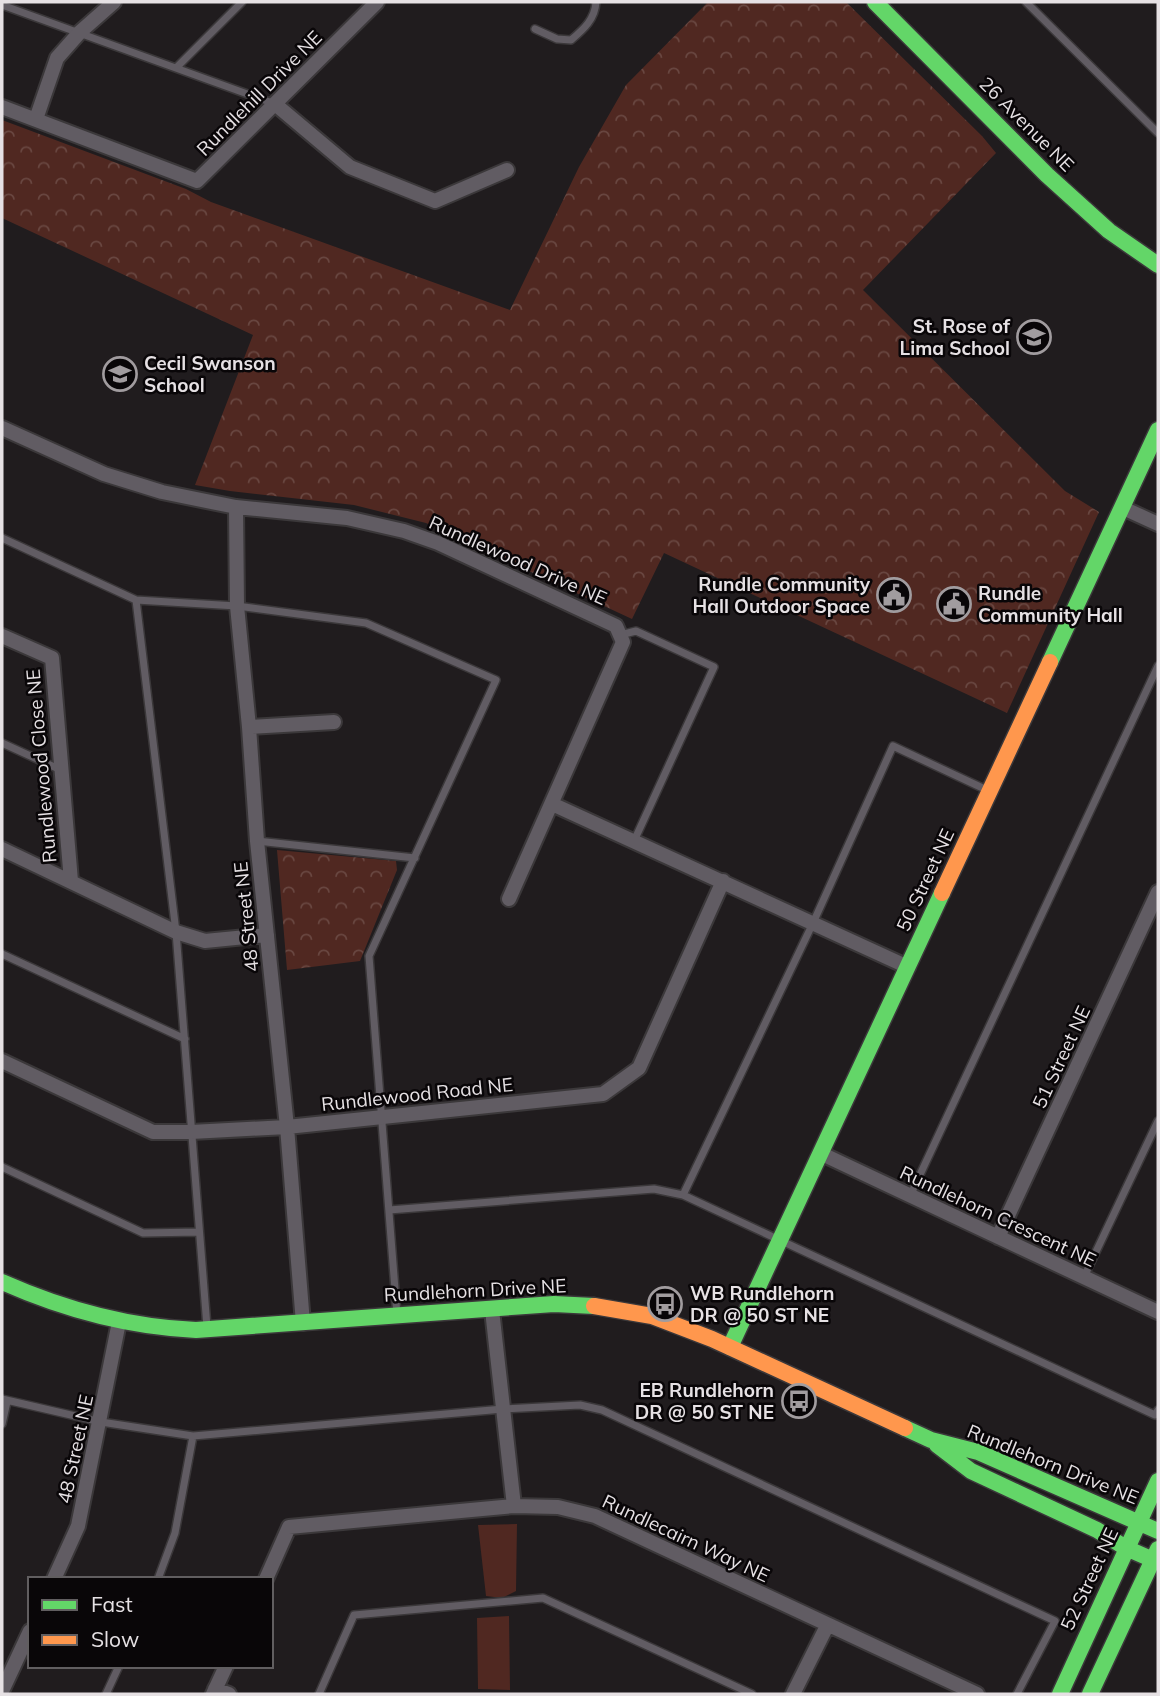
<svg xmlns="http://www.w3.org/2000/svg" width="1160" height="1696" font-family="Mulish,sans-serif">
<style>
.green{fill:#502821}
.park{fill:url(#park-crowns)}
.lines{fill:none;stroke-linecap:round;stroke-linejoin:round}
.lane-casing{stroke:#3b383a;stroke-width:10}
.street-casing{stroke:#3b383a;stroke-width:18}
.fast-casing{stroke:#3b383a;stroke-width:19}
.slow-casing{stroke:#3b383a;stroke-width:19}
.lane{stroke:#615c63;stroke-width:7}
.street{stroke:#615c63;stroke-width:14}
.fast{stroke:#63d668;stroke-width:16}
.slow{stroke:#ff974d;stroke-width:16}
.labels{text-anchor:middle;stroke-width:5;stroke-linejoin:round;paint-order:stroke}
.street-label{font-size:19px;fill:#e6e1e4;stroke:#090608}
.poi-label{font-size:19px;font-weight:bold;fill:#e6e1e4;stroke:#090608;text-anchor:end}
</style>
<defs>
<pattern id="park-crowns" width="20" height="18" patternUnits="userSpaceOnUse" patternTransform="scale(1.75)"><rect width="20" height="18" fill="#502821"/><path d="M2 6a3 3 0 1 1 6 0M12 15a3 3 0 1 1 6 0" fill="none" stroke="#694741"/></pattern>
</defs>
<rect width="100%" height="100%" fill="#201c1e"/>
<!-- green -->
<path class="green" d="M517,1524L516,1591L502,1598L486,1596L478,1525Z
M509,1616L510,1690L478,1689L477,1618Z"/>
<!-- park -->
<path class="park" d="M708,2H846L982,136L996,153L863,290L1065,491L1099,512L1007,713L664,553L632,619L426,523L354,505L230,491L195,485L253,335L2,218V120L186,189L211,202L510,310L579,167L626,85Z
M277,850L396,861L397,870L360,961L287,970Z"/>
<g class="lines">
<!-- lane casing -->
<g class="lane-casing">
<path id="lane" d="M1026,2L1158,133
M2,5L275,104
M535,29L557,39L571,40C584,29 595,19 596,2
M177,67L242,2
M2,538L136,600L237,606L366,623L496,680L369,956L397,1315
M136,600L176,932L207,1327
M620,635L636,631L714,667L634,841
M2,743L61,770
M257,841L415,858
M2,954L185,1039
M2,1167L143,1233L199,1232
M683,1195L813,923L893,746L989,791
M910,1196L1158,666
M389,1210L654,1189L683,1195L1155,1415L1158,1410
M1084,1277L1158,1121
M2,1399L101,1422L193,1436L503,1409L580,1405L602,1410L1055,1621L1017,1694
M2,1424L7,1402
M158,1579L175,1533L193,1436
M106,1694L119,1666
M319,1694L354,1615L543,1598L752,1694"/>
</g>
<!-- street casing -->
<g class="street-casing">
<path id="street" d="M275,104L350,167L435,201L507,170
M2,107L197,181L377,2
M36,119L57,58L80,32L114,2
M2,428L104,474L162,492L236,507L347,518L404,531L438,543L616,626L623,642L509,899
M236,507L237,606L249,727L257,841L287,1127L303,1323
M1123,508L1158,524
M2,636L52,658L71,881
M249,727L334,722
M552,804L908,967
M2,849L176,932L205,941L267,935
M2,1061L153,1132H191L287,1127L603,1094L639,1068L723,881
M822,1154L1158,1312
M998,1237L1158,892
M492,1310L514,1506
M54,1579L78,1526L119,1322
M266,1579L289,1527L514,1506L558,1507L595,1516L977,1694
M215,1689L229,1694
M2,1691L30,1631
M213,1694L226,1666
M793,1694L827,1626"/>
</g>
<!-- fast casing -->
<g class="fast-casing">
<path id="fast" d="M875,2L1047,175L1109,231L1158,265
M1050,662L1158,430
M2,1282C65,1310 127,1327 196,1330L554,1304L594,1306
M730,1347L942,893
M905,1428L931,1440L978,1452L1158,1531
M937,1445L971,1471L1097,1530L1126,1548L1158,1562
M1060,1694L1158,1481
M1090,1694L1158,1549"/>
</g>
<!-- slow casing -->
<g class="slow-casing">
<path id="slow" d="M942,893L1050,662
M594,1306L652,1316L712,1339L905,1428"/>
</g>
<!-- lane -->
<use href="#lane" class="lane"/>
<!-- street -->
<use href="#street" class="street"/>
<!-- fast -->
<use href="#fast" class="fast"/>
<!-- slow -->
<use href="#slow" class="slow"/>
</g>
<!-- icons -->
<defs>
<g id="school-ring" transform="scale(1.75)"><circle r="9.5" fill="#090608" stroke="#a19c9f" stroke-width="1.5"/><path d="M0-5L7-2L0 1L-7-2ZM-4 1L0 2.5L4 1V4Q0 6-4 4Z" fill="#a19c9f"/></g>
<g id="civic-ring" transform="scale(1.75)"><circle r="9.5" fill="#090608" stroke="#a19c9f" stroke-width="1.5"/><path d="M-.6-6.5H3V-4.5H.6V-3L4-1V1h2V6H-6V1h2V-1L-.6-3ZM-1.2 2.5V6h2.4V2.5Z" fill="#a19c9f"/></g>
<g id="bus-ring" transform="scale(1.75)"><circle r="9.5" fill="#090608" stroke="#a19c9f" stroke-width="1.5"/><path d="M-5-6H5V4H4V6H2V4H-2V6H-4V4H-5ZM-3.5-4V0h7V-4ZM-3.5 1.2v1.5H-2V1.2ZM2 1.2v1.5H3.5V1.2Z" fill="#a19c9f"/></g>
</defs>
<g fill-rule="evenodd">
<use href="#school-ring" x="1034" y="337"/>
<use href="#school-ring" x="120" y="374"/>
<use href="#civic-ring" x="894" y="595"/>
<use href="#civic-ring" x="954" y="604"/>
<use href="#bus-ring" x="665" y="1304"/>
<use href="#bus-ring" x="799" y="1401"/>
</g>
<g class="labels">
<!-- street labels -->
<g class="street-label">
<text transform="translate(259 93) rotate(-45)" y="7">Rundlehill Drive NE</text>
<text transform="translate(1027 124) rotate(45)" y="7">26 Avenue NE</text>
<text transform="translate(518 560) rotate(24)" y="7">Rundlewood Drive NE</text>
<text transform="translate(41 766) rotate(-95)" y="7">Rundlewood Close NE</text>
<text transform="translate(925 880) rotate(-65)" y="7">50 Street NE</text>
<text transform="translate(246 917) rotate(-96)" y="7">48 Street NE</text>
<text transform="translate(1061 1057) rotate(-65)" y="7">51 Street NE</text>
<text transform="translate(417 1094) rotate(-6)" y="7">Rundlewood Road NE</text>
<text transform="translate(998 1216) rotate(25)" y="7">Rundlehorn Crescent NE</text>
<text transform="translate(475 1290) rotate(-3)" y="7">Rundlehorn Drive NE</text>
<text transform="translate(75 1449) rotate(-78)" y="7">48 Street NE</text>
<text transform="translate(1053 1464) rotate(22)" y="7">Rundlehorn Drive NE</text>
<text transform="translate(686 1538) rotate(25)" y="7">Rundlecairn Way NE</text>
<text transform="translate(1089 1579) rotate(-65)" y="7">52 Street NE</text>
</g>
<!-- poi labels -->
<g class="poi-label">
<text x="1010" y="333">St. Rose of<tspan x="1010" dy="22">Lima School</tspan></text>
<text x="144" y="370" text-anchor="start">Cecil Swanson<tspan x="144" dy="22">School</tspan></text>
<text x="870" y="591">Rundle Community<tspan x="870" dy="22">Hall Outdoor Space</tspan></text>
<text x="978" y="600" text-anchor="start">Rundle<tspan x="978" dy="22">Community Hall</tspan></text>
<text x="690" y="1300" text-anchor="start">WB Rundlehorn<tspan x="690" dy="22">DR @ 50 ST NE</tspan></text>
<text x="774" y="1397">EB Rundlehorn<tspan x="774" dy="22">DR @ 50 ST NE</tspan></text>
</g>
</g>
<!-- border -->
<rect width="1160" height="1696" fill="none" stroke="#e6e1e4" stroke-width="7"/>
<!-- legend -->
<rect x="28" y="1577" width="245" height="91" fill="#090608" stroke="#615e60" stroke-width="2"/>
<rect x="42" y="1600" width="35" height="10" fill="#63d668" stroke="#615e60" stroke-width="2"/>
<text x="91" y="1612" font-size="21" fill="#e6e1e4">Fast</text>
<rect x="42" y="1635" width="35" height="10" fill="#ff974d" stroke="#615e60" stroke-width="2"/>
<text x="91" y="1647" font-size="21" fill="#e6e1e4">Slow</text>
</svg>
